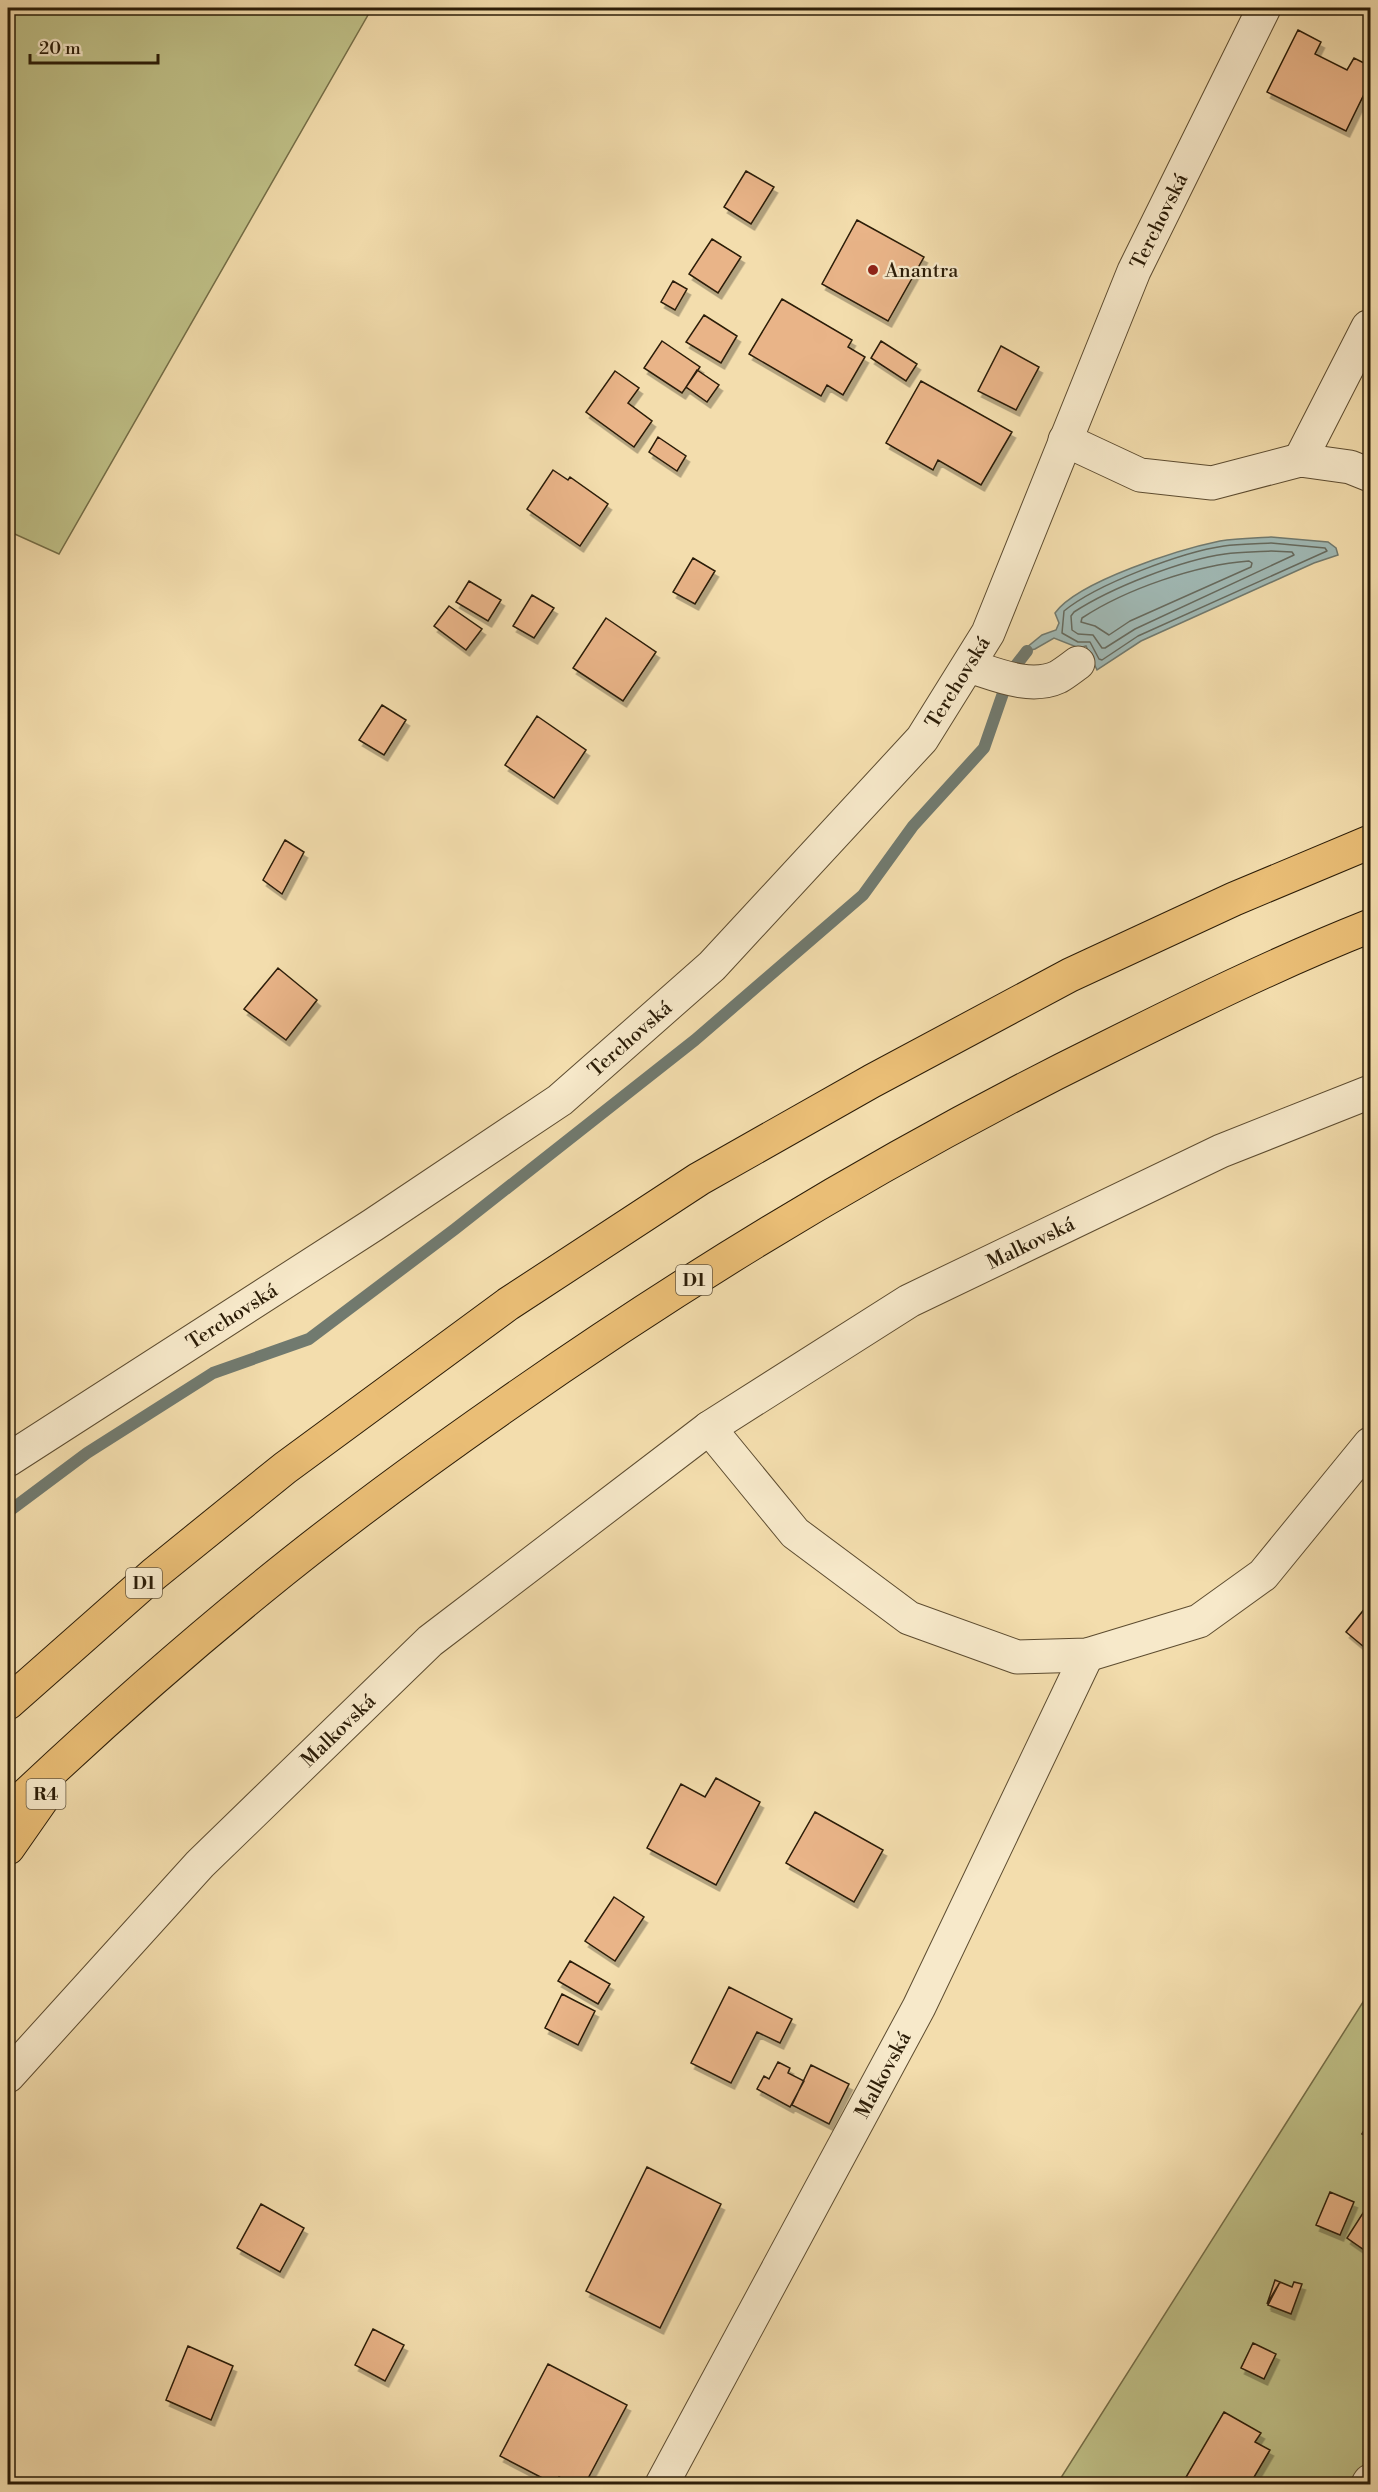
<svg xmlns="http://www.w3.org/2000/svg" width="1378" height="2492" font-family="'Libre Bodoni',serif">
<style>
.green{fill:#bfc087;stroke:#756e47;stroke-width:1.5}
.water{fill:#a0b9b5;stroke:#717a6f;stroke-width:1.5}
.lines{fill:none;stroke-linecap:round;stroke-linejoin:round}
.shore{stroke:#666a5e;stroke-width:1.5}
.stream{stroke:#717a6f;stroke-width:12}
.building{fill:#e9b488;stroke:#2b1c07;stroke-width:1.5;filter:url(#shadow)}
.minor-casing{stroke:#5d4c30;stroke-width:35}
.highway-casing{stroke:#2b1c07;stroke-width:35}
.minor{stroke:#f7e9ca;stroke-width:33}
.highway{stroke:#eabe76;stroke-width:33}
.poi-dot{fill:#8f2418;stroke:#f7e9ca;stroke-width:2}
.labels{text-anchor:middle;stroke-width:4.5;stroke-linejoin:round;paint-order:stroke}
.shield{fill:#f7e9ca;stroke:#685a42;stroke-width:1.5}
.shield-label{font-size:18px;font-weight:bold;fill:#2b1c07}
.street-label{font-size:20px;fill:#2b1c07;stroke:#f7e9ca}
.poi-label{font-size:20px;fill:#2b1c07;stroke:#f7e9ca;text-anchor:start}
</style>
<defs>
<filter id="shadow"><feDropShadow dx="3.5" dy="6" stdDeviation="0" flood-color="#0004"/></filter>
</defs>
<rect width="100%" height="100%" fill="#f3ddad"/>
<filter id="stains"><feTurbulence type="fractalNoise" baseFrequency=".00333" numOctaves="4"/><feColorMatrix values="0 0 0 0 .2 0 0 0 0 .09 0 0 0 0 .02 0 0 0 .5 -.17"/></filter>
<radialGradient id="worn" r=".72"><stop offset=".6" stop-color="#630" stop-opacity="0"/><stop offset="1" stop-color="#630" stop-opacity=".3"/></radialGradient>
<!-- green -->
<path class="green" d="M8,8H372L59,554L8,531Z
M1370,1991V2484H1057Z"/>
<!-- water -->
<path class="water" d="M1271,537L1328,542L1336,548L1338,555L1314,563L1141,641L1097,670L1086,646L1079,648L1054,638L1035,649L1027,651L1026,648L1042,635L1056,630L1059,623L1055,613C1078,581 1181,549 1220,541C1236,538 1254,538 1271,537Z"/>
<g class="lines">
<!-- shore -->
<path class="shore" d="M1271,543L1325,548L1327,551L1138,636L1102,660L1099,659L1090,642H1078L1062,633L1064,611C1097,584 1182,552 1224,546C1239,544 1255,544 1271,543Z
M1271,551L1292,552L1294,555L1135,629L1105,648H1102L1093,635L1078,634L1072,630L1071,616L1074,612C1111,588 1181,560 1225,554C1240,552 1256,552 1271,551Z
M1249,561L1252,563L1251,567L1130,621L1109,635L1095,626L1081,622L1082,618C1126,589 1196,565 1249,561Z"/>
<!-- stream -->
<path class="stream" d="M8,1512L87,1453L213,1373L309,1339L455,1229L695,1040L863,895L913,826L984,748L1010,673L1027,651"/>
</g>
<!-- building -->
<path class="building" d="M1298,30L1321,42L1315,54L1347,70L1354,58L1370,66V82L1346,131L1267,92Z
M746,171L774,187L751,224L724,207Z
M857,220L924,257L888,321L822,284Z
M712,239L741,257L718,293L689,274Z
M673,281L687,289L675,310L661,302Z
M782,299L852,340L848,347L865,357L843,395L827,385L821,396L749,354Z
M704,315L737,336L721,363L686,342Z
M662,341L700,367L682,393L644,368Z
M881,341L917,364L906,381L871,358Z
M1001,346L1039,367L1016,410L978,391Z
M697,370L719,385L707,402L686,387Z
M615,371L639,388L628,403L652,421L634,447L586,412Z
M921,381L1012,432L981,485L938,460L933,470L886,443Z
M658,437L686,456L677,471L649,452Z
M553,470L568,480L570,477L608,504L580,546L527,509Z
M693,558L715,571L695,604L673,592Z
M469,581L501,600L488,621L456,602Z
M532,595L554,608L534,638L513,626Z
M449,606L482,629L466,650L434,626Z
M606,618L656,652L623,701L573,668Z
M382,705L406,720L384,755L359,740Z
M537,716L586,750L554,798L505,765Z
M285,840L304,852L282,894L263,880Z
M278,968L317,1000L286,1040L244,1009Z
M1370,1602V1652L1346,1632Z
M716,1778L760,1802L716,1885L647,1848L681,1784L705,1797Z
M815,1812L883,1850L854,1902L786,1863Z
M614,1897L644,1917L615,1961L585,1941Z
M570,1961L610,1984L598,2004L558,1981Z
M729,1987L792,2019L780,2043L757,2032L731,2083L691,2063Z
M562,1994L595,2011L578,2045L545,2028Z
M778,2062L790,2068L788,2073L804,2081L790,2107L757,2089L764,2076L769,2079Z
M811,2065L849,2084L829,2124L792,2105Z
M1370,2119V2138L1362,2134Z
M647,2167L721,2204L660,2328L586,2291Z
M1330,2192L1354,2202L1340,2235L1316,2225Z
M1370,2202V2254L1347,2238Z
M261,2204L304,2228L280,2272L237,2248Z
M1275,2280L1280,2282L1267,2304Z
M1280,2282L1292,2287L1294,2282L1302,2284L1291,2314L1268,2305Z
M373,2329L404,2345L385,2381L355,2365Z
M1253,2343L1276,2354L1264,2379L1241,2368Z
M188,2346L233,2366L211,2420L166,2400Z
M548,2364L627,2405L585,2484H574L559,2477L554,2484L500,2456Z
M1224,2412L1261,2433L1255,2442L1270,2450L1250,2484H1182Z"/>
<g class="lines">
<!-- minor casing -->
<g class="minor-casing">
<g id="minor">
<path d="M1065,440L1140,475L1212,483L1300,460L1350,467L1370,475"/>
<path d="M1300,460L1368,327"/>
<path d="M969,666C995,674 1030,690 1058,677C1065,673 1071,668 1078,663"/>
<path d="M709,1428L795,1533L909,1618L1017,1657L1087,1655L1199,1621L1263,1575L1370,1444"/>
<path id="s1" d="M8,1460L373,1225L560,1100L712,966L922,739L988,633L1134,271L1264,8"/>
<path id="s2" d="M8,2076L200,1864L430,1641L709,1428L909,1301L1221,1151L1370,1092"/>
<path id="s3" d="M662,2484L919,2007L1087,1655"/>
<path d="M1368,2484L1370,2481"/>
</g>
</g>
<!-- highway casing -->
<g class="highway-casing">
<path id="highway" d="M8,1703L154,1574L285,1468L508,1304L699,1179L872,1081L1070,975L1234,899L1370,842
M8,1812C89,1735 173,1660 260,1589C338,1525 420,1465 503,1407C694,1273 893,1153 1102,1050C1190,1006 1279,962 1370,926
M8,1848L45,1795"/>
</g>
<!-- minor -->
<use href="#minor" class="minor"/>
<!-- highway -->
<use href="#highway" class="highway"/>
</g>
<!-- markers -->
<circle class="poi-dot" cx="873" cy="270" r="6"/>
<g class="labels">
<!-- shield labels -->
<g class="shield">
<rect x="676" y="1265" width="36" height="30" rx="4.5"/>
<rect x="126" y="1568" width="36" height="30" rx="4.5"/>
<rect x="26.5" y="1779" width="39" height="30" rx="4.5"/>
</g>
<g class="shield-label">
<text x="694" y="1286">D1</text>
<text x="144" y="1589">D1</text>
<text x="46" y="1800">R4</text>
</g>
<!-- street labels -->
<g class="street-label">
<text dy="7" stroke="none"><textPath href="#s1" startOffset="1742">Terchovská</textPath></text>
<text dy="7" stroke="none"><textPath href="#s1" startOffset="1238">Terchovská</textPath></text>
<text dy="7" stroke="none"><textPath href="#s1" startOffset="752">Terchovská</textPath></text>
<text dy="7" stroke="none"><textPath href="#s2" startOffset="1329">Malkovská</textPath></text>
<text dy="7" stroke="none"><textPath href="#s1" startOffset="266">Terchovská</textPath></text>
<text dy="7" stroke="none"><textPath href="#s2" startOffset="478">Malkovská</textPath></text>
<text dy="7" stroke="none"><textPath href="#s3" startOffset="465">Malkovská</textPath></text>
</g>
<!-- poi labels -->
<g class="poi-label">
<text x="885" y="277">Anantra</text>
</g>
</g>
<!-- margin -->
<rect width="1378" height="2492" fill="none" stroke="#f3ddad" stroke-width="30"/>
<rect x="9" y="9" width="1360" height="2474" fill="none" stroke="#2b1c07" stroke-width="3"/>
<rect x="15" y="15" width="1348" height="2462" fill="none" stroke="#2b1c07" stroke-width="1.5"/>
<!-- scale -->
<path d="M30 54v9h128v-9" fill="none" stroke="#2b1c07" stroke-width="3"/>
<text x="39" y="54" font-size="18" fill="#2b1c07" stroke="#f7e9ca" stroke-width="4.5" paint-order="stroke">20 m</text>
<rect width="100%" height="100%" filter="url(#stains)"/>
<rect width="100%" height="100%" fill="url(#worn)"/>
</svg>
